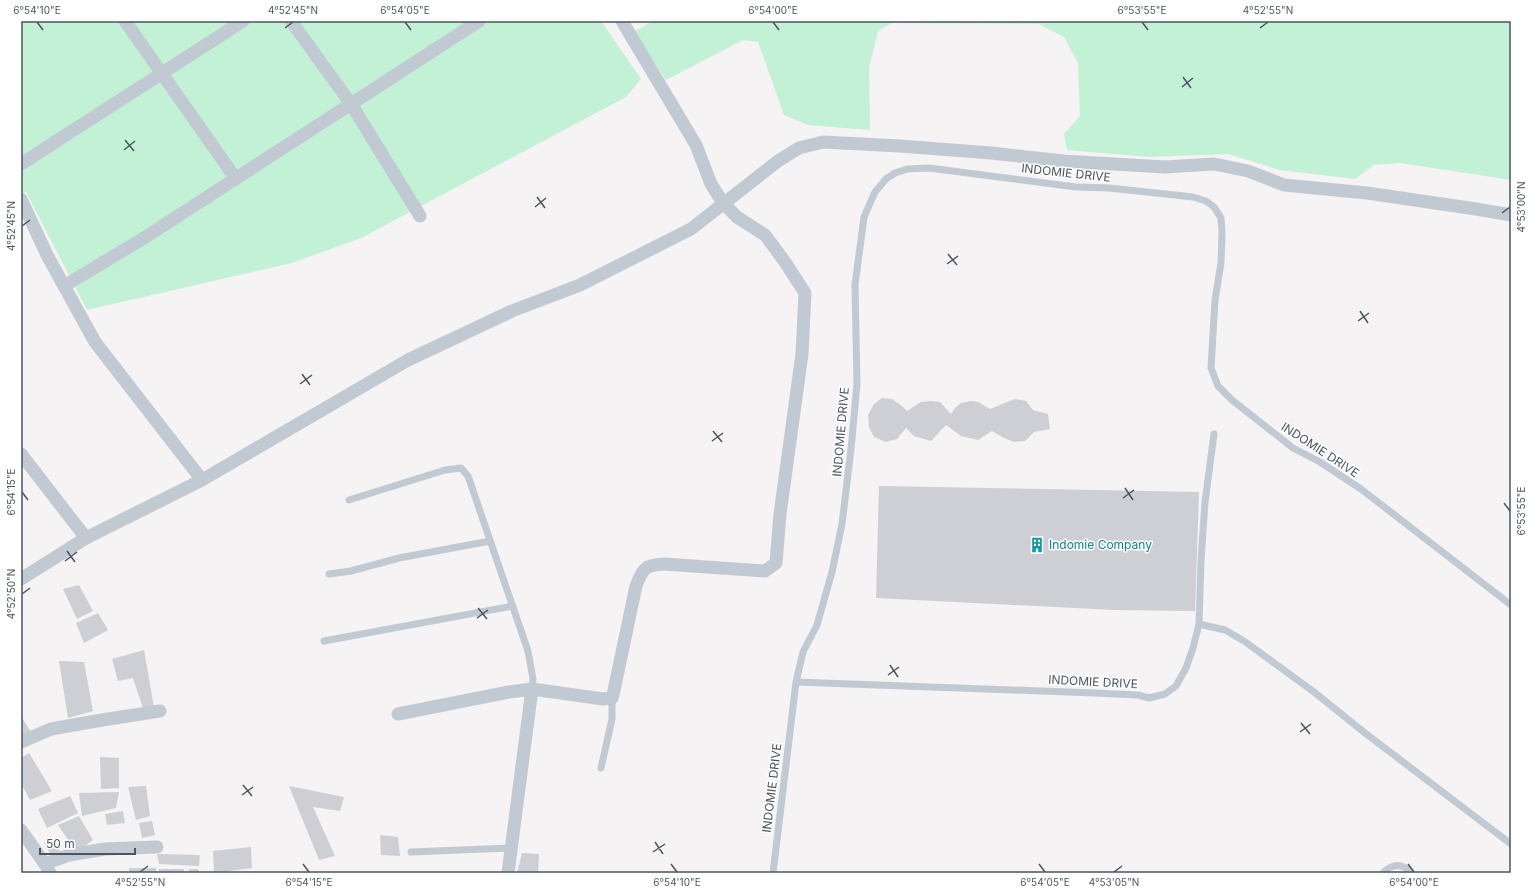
<svg xmlns="http://www.w3.org/2000/svg" width="1532" height="894" font-family="Inter,sans-serif">
<style>
.green{fill:#c3f1d5}
.building{fill:#cdcfd5}
.lines{fill:none;stroke-linecap:round;stroke-linejoin:round}
.lane{stroke:#c1cad2;stroke-width:7}
.street{stroke:#c1cad2;stroke-width:13}
.ticks{fill:none;stroke:#4a5661;stroke-width:1.5}
.labels{text-anchor:middle;stroke-width:3;stroke-linejoin:round;paint-order:stroke}
.street-label{font-size:12px;fill:#4a5661;stroke:#fff}
.culture-label{font-size:12px;fill:#0d838f;stroke:#fff;text-anchor:start}
.neatline{fill:none;stroke:#4a5661;stroke-width:1.5}
.ticks-label{font-size:10px;text-anchor:middle;fill:#4a5661}
</style>
<rect width="100%" height="100%" fill="#f5f3f3"/>
<!-- green -->
<path class="green" d="M21,21H601L641,79L626,97L361,238L292,263L87,310L26,192L21,193Z
M653,21H1511V180L1400,163L1374,165L1355,179L1280,170L1228,154L1149,157L1067,150L1064,134L1080,116L1078,63L1064,37L1039,24L892,23L878,31L869,68L870,130L808,125L784,115L758,42L743,40L666,80L633,32Z"/>
<!-- building -->
<path class="building" d="M882,398L892,399L902,406L907,411L921,402L931,401L940,402L951,414L955,408L961,403L971,401L978,402L990,409L1015,399L1026,401L1033,410L1048,414L1050,429L1034,432L1025,441L1014,442L1004,438L992,431L978,440L961,436L946,425L931,441L914,436L906,428L897,439L886,442L874,437L869,427L868,415L874,404Z
M879,486L1199,492L1195,611L1114,610L876,598Z
M79,585L93,611L77,619L63,589Z
M98,613L108,630L84,643L76,623Z
M144,650L154,707L143,708L133,678L118,681L112,659Z
M59,661L84,662L93,711L68,718Z
M21,716L31,732L21,737Z
M29,753L52,791L30,800L21,783V758Z
M100,757L119,758V788L101,789Z
M146,786L150,816L136,820L128,787Z
M289,786L344,797L340,811L313,807L335,856L319,860Z
M119,792L116,808L82,816L79,793Z
M70,796L78,813L47,828L38,809Z
M123,811L125,823L107,825L105,814Z
M79,816L93,840L76,852L58,825Z
M152,821L155,835L142,838L139,823Z
M380,835L398,837L400,856L381,855Z
M52,839L60,851L52,857L44,843Z
M251,847L252,868L214,873L213,851Z
M522,853L539,854L538,873H517Z
M157,854L200,855L199,866L159,864Z
M129,868H156V873H129Z
M159,869H184V873H159Z
M189,869H198L199,873H188Z"/>
<g class="lines">
<!-- lane -->
<path class="lane" d="M349,500L445,470L461,468L468,476L528,651L533,679L532,689
M329,574L351,571L399,558L490,541
M1199,624L1225,630L1244,641L1314,692L1365,733L1511,844
M324,641L513,606
M796,682L1094,693L1138,695L1149,698L1165,694L1176,686L1186,668L1193,648L1199,624L1201,561L1205,502L1214,434
M601,768L612,719V698
M411,852L510,848
M773,873L796,682L803,652L817,625L832,572L842,524L851,449L857,384L855,285L864,217L875,192L886,179L895,173L907,169L929,168L1076,187L1109,188L1193,197L1206,201L1214,207L1221,218L1222,233L1221,263L1215,300L1211,368L1218,386L1232,400L1293,448L1320,462L1361,489L1511,605
M1383,873C1392,864 1402,862 1411,873"/>
<!-- street -->
<path class="street" d="M125,21L236,179
M291,21L351,104L420,216
M21,164L243,21
M21,199L47,255L95,342L202,480
M64,286L144,238L479,21
M21,454L86,538
M21,579L86,538L202,480L408,360L512,311L580,285L691,229L778,161L799,148L823,142L900,146L991,153L1063,161L1165,167L1214,164L1248,171L1284,185L1367,193L1476,209L1511,215
M398,714L509,692L532,689L603,699L612,698L613,695L636,586C643,568 645,565 664,564L765,571L776,563L780,514L802,354L805,293L785,262L765,235L737,217L723,203L711,184L696,145L622,21
M21,742L51,729L102,720L160,711
M21,830L45,864L50,873
M45,864L69,855L105,849L157,847
M508,873L532,689"/>
</g>
<!-- ticks -->
<path class="ticks" d="M37,22L43,30M405,22L411,30M773,22L779,30M1142,22L1148,30M285,28L293,22M1260,28L1268,22M1183,77L1191,88M1182,87L1193,78M125,140L134,151M124,150L135,141M537,197L545,208M535,207L546,198M1502,213L1510,207M22,226L30,220M948,254L957,265M947,264L958,256M1360,311L1368,323M1358,321L1369,313M302,374L310,385M300,384L312,375M713,431L722,442M712,441L723,433M1125,488L1133,500M22,492L28,500M1123,498L1134,490M1504,503L1510,511M67,551L75,562M65,561L77,552M22,594L30,588M478,608L487,619M477,618L488,610M890,665L898,677M888,675L899,667M1301,723L1310,734M1300,732L1311,724M243,785L252,796M242,795L253,787M655,842L663,854M653,852L665,844M303,864L309,872M671,864L677,872M1039,864L1045,872M1408,864L1414,872M140,872L148,866M1114,872L1122,866"/>
<!-- icons -->
<defs>
<g id="building-bare" transform="scale(1.2)"><path d="M-4-6H4V6H1V3H-1V6H-4ZM-2.5-4.3h1.7v1.8h-1.7ZM.8-4.3h1.7v1.8H.8ZM-2.5-1h1.7V.8h-1.7ZM.8-1h1.7V.8H.8Z" fill="#0f9aa8" stroke="#fff" stroke-width="2.5" paint-order="stroke"/></g>
</defs>
<g fill-rule="evenodd">
<use href="#building-bare" x="1037" y="545"/>
</g>
<g class="labels">
<!-- street labels -->
<g class="street-label">
<text transform="translate(1066 173) rotate(6)" y="4">INDOMIE DRIVE</text>
<text transform="translate(841 432) rotate(-85)" y="4">INDOMIE DRIVE</text>
<text transform="translate(1320 450) rotate(33)" y="4">INDOMIE DRIVE</text>
<text transform="translate(1093 682) rotate(3)" y="4">INDOMIE DRIVE</text>
<text transform="translate(772 788) rotate(-83)" y="4">INDOMIE DRIVE</text>
</g>
<!-- culture labels -->
<g class="culture-label">
<text x="1049" y="549">Indomie Company</text>
</g>
</g>
<!-- border -->
<rect width="1532" height="894" fill="none" stroke="#ffffff" stroke-width="44"/>
<!-- scale -->
<path d="M40 848v6h95v-6" fill="none" stroke="#4a5661" stroke-width="2"/>
<text x="46" y="848" font-size="12" fill="#4a5661" stroke="#ffffff" stroke-width="3" paint-order="stroke">50 m</text>
<rect x="22" y="22" width="1488" height="850" class="neatline"/>
<g class="ticks-label">
<text x="37" y="14">6°54'10"E</text>
<text x="293" y="14">4°52'45"N</text>
<text x="405" y="14">6°54'05"E</text>
<text x="773" y="14">6°54'00"E</text>
<text x="1142" y="14">6°53'55"E</text>
<text x="1268" y="14">4°52'55"N</text>
<text transform="translate(1521 207) rotate(-90)" y="4">4°53'00"N</text>
<text transform="translate(11 226) rotate(-90)" y="4">4°52'45"N</text>
<text transform="translate(11 492) rotate(-90)" y="4">6°54'15"E</text>
<text transform="translate(1521 511) rotate(-90)" y="4">6°53'55"E</text>
<text transform="translate(11 594) rotate(-90)" y="4">4°52'50"N</text>
<text x="140" y="886">4°52'55"N</text>
<text x="309" y="886">6°54'15"E</text>
<text x="677" y="886">6°54'10"E</text>
<text x="1045" y="886">6°54'05"E</text>
<text x="1114" y="886">4°53'05"N</text>
<text x="1414" y="886">6°54'00"E</text>
</g>
</svg>
